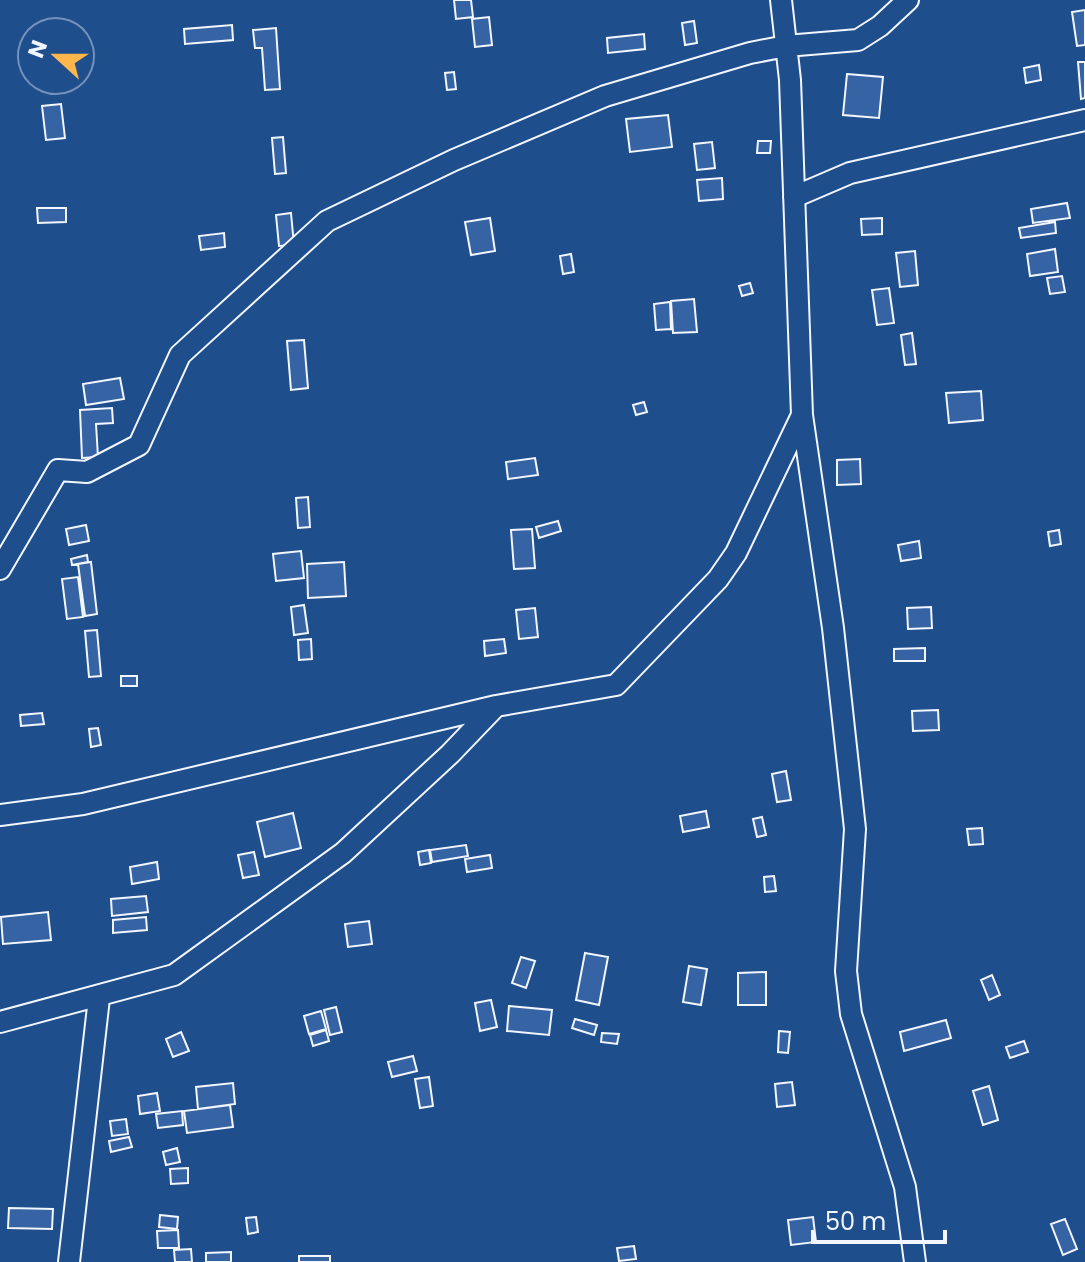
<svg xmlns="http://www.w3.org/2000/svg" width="1085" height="1262" font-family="Poppins,sans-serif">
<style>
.building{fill:#3563a3;stroke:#f2f6ff;stroke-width:2}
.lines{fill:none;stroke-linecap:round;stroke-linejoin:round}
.minor-casing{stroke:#f2f6ff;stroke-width:24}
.minor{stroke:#1f4e8c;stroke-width:20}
</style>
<rect width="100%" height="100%" fill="#1f4e8c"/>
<!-- building -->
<path class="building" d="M454,0H471L473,17L456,19Z
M1085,10V45L1077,46L1072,12Z
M489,17L492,45L475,47L472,19Z
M694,21L697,43L685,45L682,23Z
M67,22L68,32H56L55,24Z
M232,25L233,40L185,44L184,29Z
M276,28L280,89L265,90L262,48H255L253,30Z
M644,34L645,49L608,53L607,38Z
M1078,62H1085V98L1081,99Z
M1039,65L1041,80L1026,83L1024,68Z
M454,72L456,89L447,90L445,73Z
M847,74L883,77L879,118L843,115Z
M61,104L65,138L46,140L42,106Z
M668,115L672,147L630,152L626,119Z
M283,137L286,173L275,174L272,138Z
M758,141H771L770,153H757Z
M712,142L715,168L697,170L694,144Z
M722,178L723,199L699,201L697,180Z
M1067,203L1070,218L1033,223L1031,209Z
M37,208H66V222L38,223Z
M291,213L294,245L279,246L276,215Z
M490,218L495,251L471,255L465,222Z
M882,218V234L862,235L861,219Z
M1055,222L1056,233L1021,238L1019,228Z
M224,233L225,247L201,250L199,236Z
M1055,249L1058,272L1030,276L1027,254Z
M915,251L918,285L900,287L896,253Z
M571,254L574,272L563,274L560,256Z
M1062,276L1065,292L1050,294L1047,278Z
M750,283L753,293L742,296L739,286Z
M889,288L894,323L877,325L872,290Z
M694,299L697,332L673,333L671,301Z
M670,302L671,329L656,330L654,304Z
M912,333L916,364L905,365L901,335Z
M304,340L308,388L291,390L287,341Z
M120,378L124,399L86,405L83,384Z
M981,391L983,420L949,423L946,393Z
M644,402L647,412L636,415L633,405Z
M112,408L113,423L96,424L98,457L82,458L80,410Z
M535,458L538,475L508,479L506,462Z
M860,459L861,484L837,485V460Z
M308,497L310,527L298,528L296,498Z
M558,521L561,531L539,538L536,527Z
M86,525L89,541L69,545L66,529Z
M532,529L535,568L514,569L511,530Z
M1059,530L1061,544L1050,546L1048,532Z
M919,541L921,558L901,561L898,545Z
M301,551L304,578L276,581L273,554Z
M87,555L88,562L72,565L71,559Z
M91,562L97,614L85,616L78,564Z
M344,562L346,596L308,598L307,564Z
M78,577L83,617L67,619L62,579Z
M304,605L308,633L294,635L291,607Z
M931,607L932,628L908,629L907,608Z
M535,608L538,637L519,639L516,610Z
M97,630L101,676L89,677L85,631Z
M311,639L312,659L299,660L298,640Z
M504,639L506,653L485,656L484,641Z
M925,648V661H894V649Z
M121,676H137V686H121Z
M938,710L939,730L913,731L912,711Z
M42,713L44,724L21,726L20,715Z
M98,728L101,745L91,747L89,729Z
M786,771L791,800L777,802L772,774Z
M706,811L709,827L683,832L680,816Z
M293,813L301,848L265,857L257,822Z
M762,817L766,835L757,837L753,819Z
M982,828L983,844L969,845L967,829Z
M466,845L468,856L432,862L430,850Z
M429,850L431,863L420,865L418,852Z
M254,852L259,875L243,878L238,855Z
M490,855L492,868L467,872L465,859Z
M157,862L159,879L132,884L130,867Z
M774,876L776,891L765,892L764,877Z
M146,896L148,912L112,916L111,899Z
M48,912L51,940L3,944L1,917Z
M146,917L147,930L113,933V920Z
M369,921L372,944L348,947L345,924Z
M585,953L608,957L599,1005L576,1000Z
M521,957L535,961L526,988L512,983Z
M689,966L707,969L701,1005L683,1002Z
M766,972V1005H738V973Z
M992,975L1000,995L989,1000L981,980Z
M491,1000L497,1027L480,1031L475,1003Z
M509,1006L552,1010L549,1035L507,1031Z
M336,1007L342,1032L330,1035L324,1010Z
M321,1011L326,1029L309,1034L304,1016Z
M575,1019L597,1025L594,1035L572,1028Z
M946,1020L951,1038L904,1051L900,1032Z
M326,1030L329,1041L313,1046L310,1035Z
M779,1031L790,1032L788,1053L778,1052Z
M181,1032L189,1051L173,1057L166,1039Z
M602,1033L619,1034L617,1044L601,1042Z
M1024,1041L1028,1052L1010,1058L1006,1047Z
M413,1056L417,1071L392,1077L388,1062Z
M429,1077L433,1106L420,1108L415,1079Z
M792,1082L795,1105L777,1107L775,1084Z
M233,1083L235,1104L198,1109L196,1087Z
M989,1086L998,1120L983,1125L973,1091Z
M157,1093L160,1111L140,1114L138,1096Z
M230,1105L233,1127L187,1133L184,1111Z
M182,1111L183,1125L158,1128L156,1114Z
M126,1119L128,1134L112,1136L110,1121Z
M129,1137L132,1147L111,1152L109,1141Z
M177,1148L180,1162L166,1165L163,1152Z
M188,1168V1183L171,1184L170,1169Z
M9,1208L53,1209L52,1229L8,1228Z
M160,1215L178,1217L177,1229L159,1227Z
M256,1217L258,1232L248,1234L246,1218Z
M813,1217L816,1242L791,1245L788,1220Z
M1065,1219L1077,1249L1063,1255L1051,1224Z
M178,1230L179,1248H158L157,1231Z
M634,1246L636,1259L619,1261L617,1248Z
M191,1249L192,1262H175L174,1250Z
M231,1252V1262H206V1253Z
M299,1256H330V1262H299Z"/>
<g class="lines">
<!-- minor casing -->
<g class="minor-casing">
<path id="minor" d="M781,0L790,80L802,415L833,628L855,829L846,971L851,1014L905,1187L915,1262
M794,197L850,173L1085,120
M0,569L58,470L87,472L139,445L180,355L327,221L454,160L605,96L750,53L786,46L858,40L880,26L908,0
M0,815L83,804L496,706
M0,1022L174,975L343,853L450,754L496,706L616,685L718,579L736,553L802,415
M69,1262L99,998"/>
</g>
<!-- minor -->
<use href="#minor" class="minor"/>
</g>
<!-- north arrow -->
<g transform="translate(56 56) rotate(291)"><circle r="38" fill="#1f4e8c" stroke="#7391ba" stroke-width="2"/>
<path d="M0-6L14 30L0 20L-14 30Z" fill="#ffb74d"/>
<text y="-12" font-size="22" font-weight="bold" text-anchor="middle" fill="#f2f6ff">N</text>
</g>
<!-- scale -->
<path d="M813 1230v12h132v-12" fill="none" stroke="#f2f6ff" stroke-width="4"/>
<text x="825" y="1230" font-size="24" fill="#f2f6ff" stroke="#1f4e8c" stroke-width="6" paint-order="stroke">50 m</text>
</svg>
